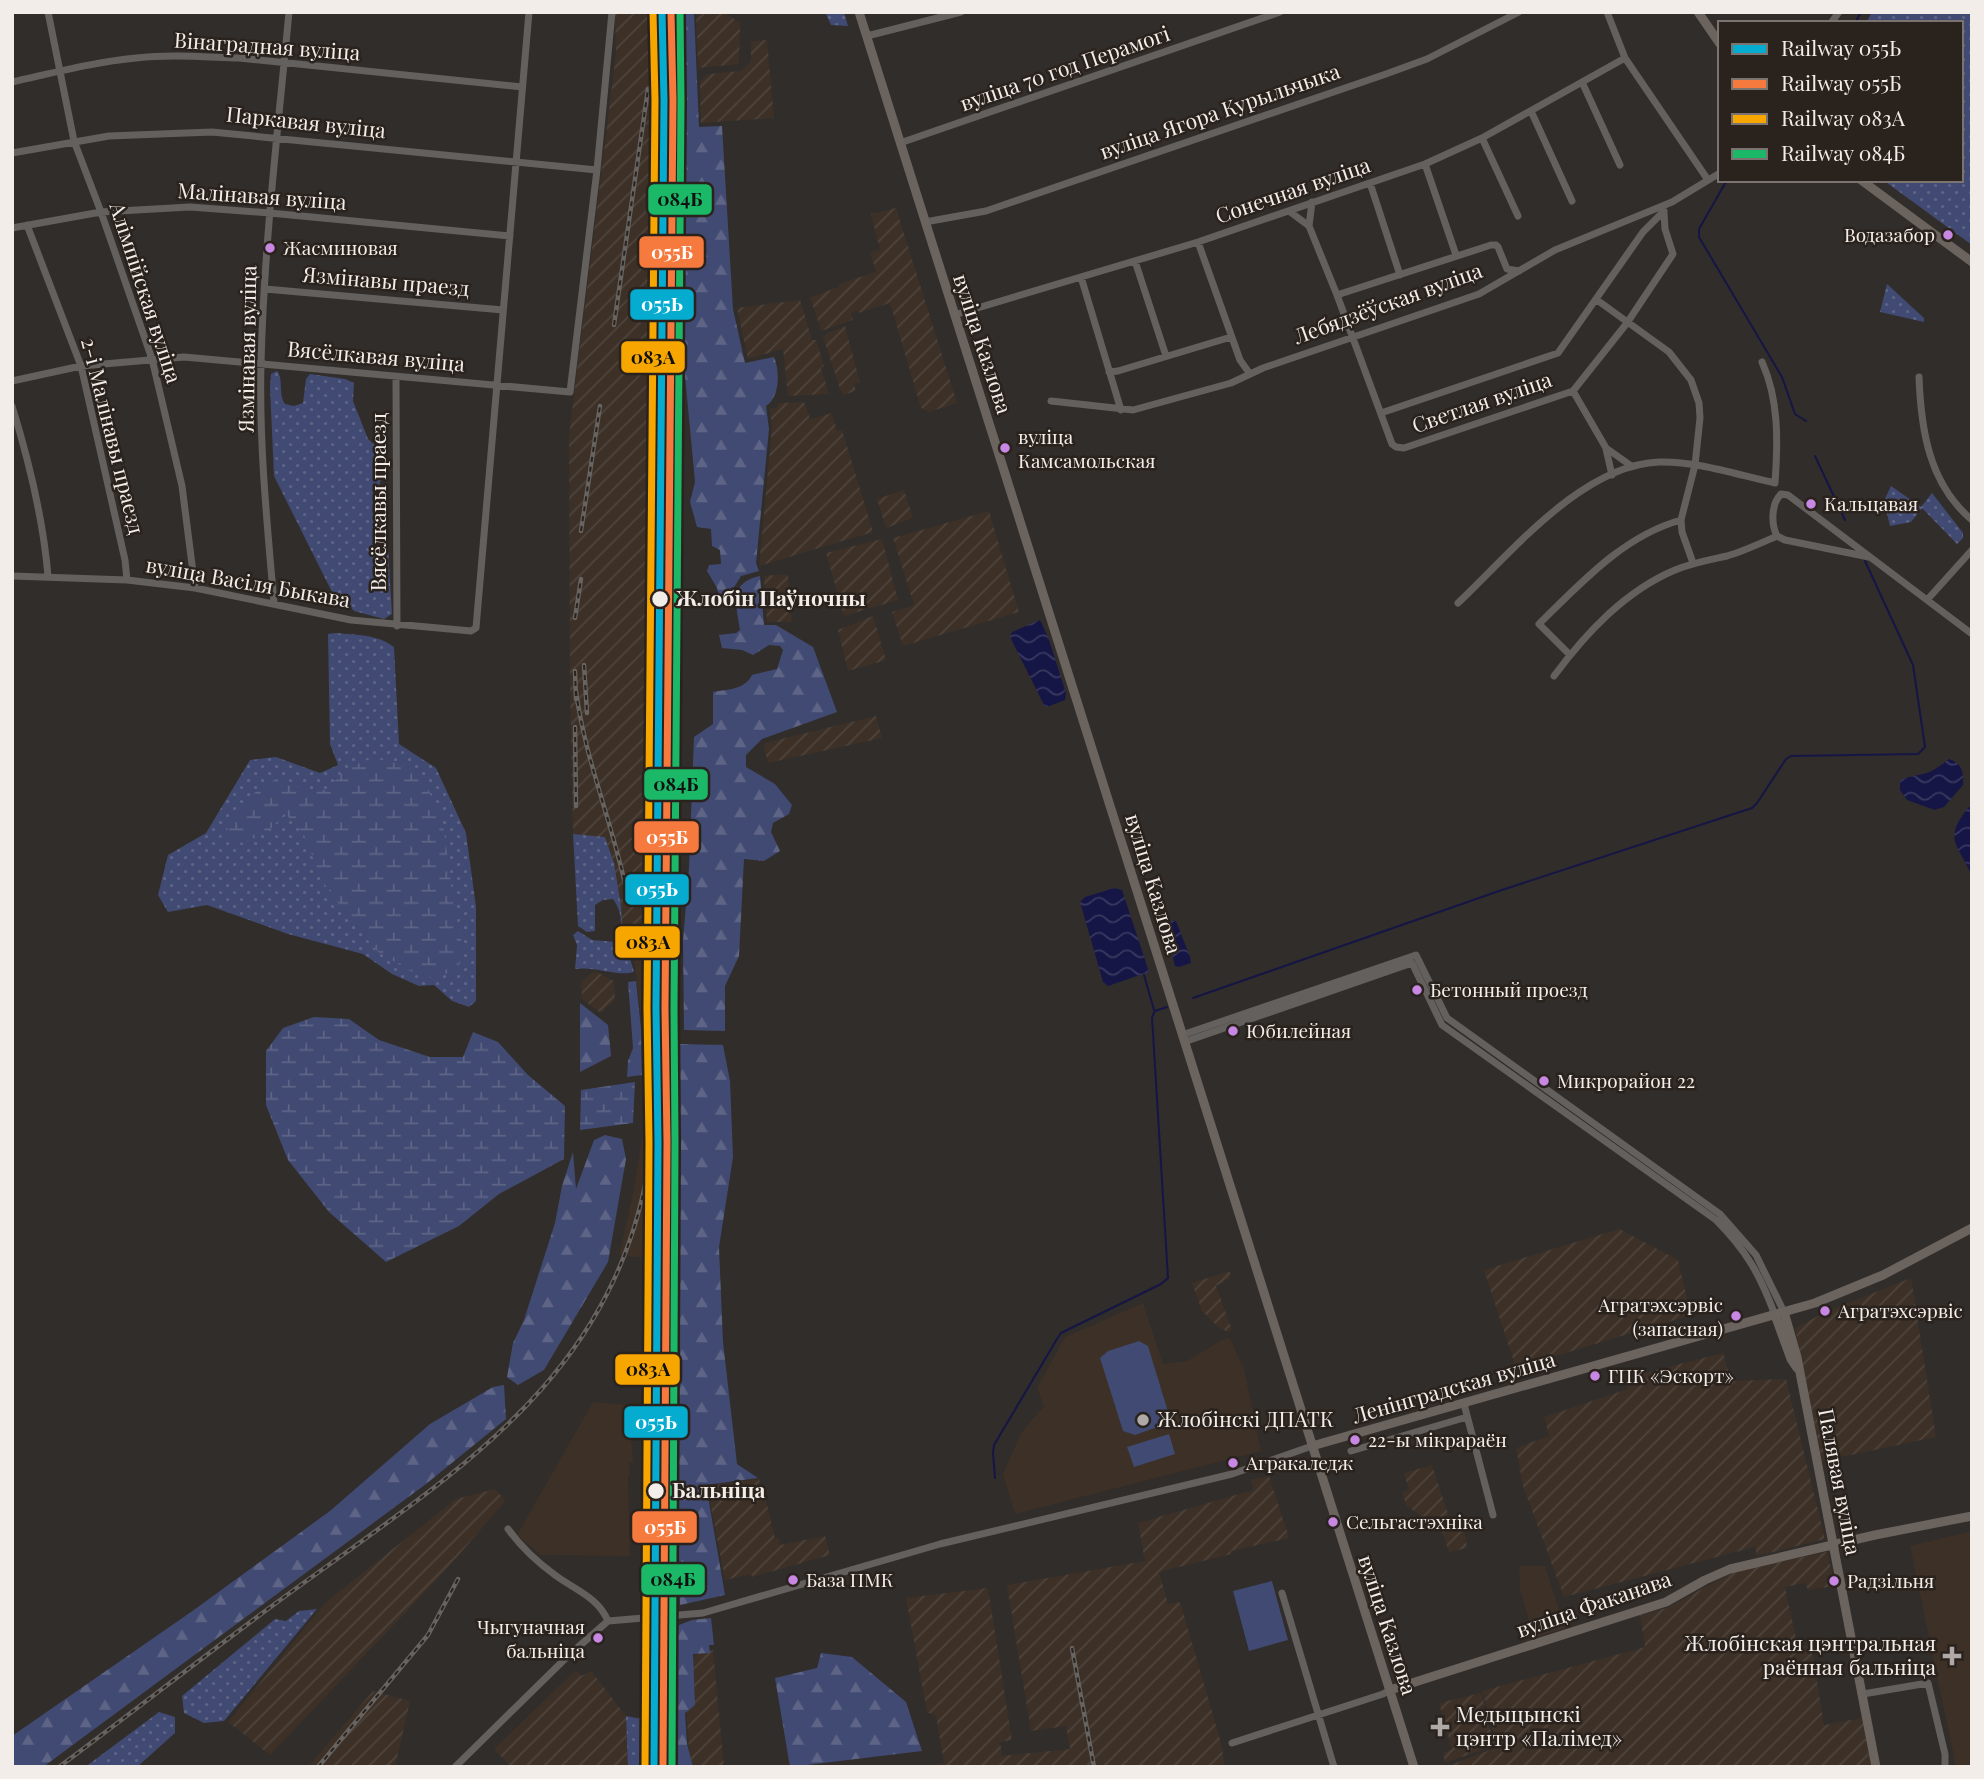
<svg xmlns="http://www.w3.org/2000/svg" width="1984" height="1779" font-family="'Playfair Display',serif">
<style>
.built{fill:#3c3027}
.industrial{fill:url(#industrial-furrows)}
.green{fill:url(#green-dots)}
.forest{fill:url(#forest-firs)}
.wetland{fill:url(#wetland-marsh)}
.pitch{fill:#414a72}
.water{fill:url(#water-waves)}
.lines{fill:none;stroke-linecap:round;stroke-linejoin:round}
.stream{stroke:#151645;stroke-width:2}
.minor{stroke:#63605e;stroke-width:7}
.major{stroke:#6b635e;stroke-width:9}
.rail-casing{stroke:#666360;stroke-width:4.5}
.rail{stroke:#2a221d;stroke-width:2;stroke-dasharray:5;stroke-linecap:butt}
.rail-1-casing{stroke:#2a221d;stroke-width:12}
.rail-2-casing{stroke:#2a221d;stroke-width:12}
.rail-3-casing{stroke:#2a221d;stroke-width:12}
.rail-4-casing{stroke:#2a221d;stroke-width:12}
.rail-1{stroke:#06acd0;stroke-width:7}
.rail-2{stroke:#f6793e;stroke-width:7}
.rail-3{stroke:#f7a600;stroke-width:7}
.rail-4{stroke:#1ab867;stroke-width:7}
.bus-dot{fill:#c787e3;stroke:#2a221d;stroke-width:2.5}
.stop-dot{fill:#f3edea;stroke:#2a221d;stroke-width:2.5}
.poi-dot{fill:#afaaa7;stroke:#2a221d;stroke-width:2.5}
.labels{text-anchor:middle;stroke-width:5;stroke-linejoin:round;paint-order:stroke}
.bus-label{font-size:19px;fill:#f3edea;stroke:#2a221d;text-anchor:start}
.street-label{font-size:21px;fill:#f3edea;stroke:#2a221d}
.stop-label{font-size:21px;font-weight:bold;fill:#f3edea;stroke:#2a221d;text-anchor:start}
.poi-label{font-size:21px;fill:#f3edea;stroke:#2a221d;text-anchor:start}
.line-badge{stroke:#2a221d;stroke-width:2.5}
.badge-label{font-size:19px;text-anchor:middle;font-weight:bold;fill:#fff}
.pale-badge-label{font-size:19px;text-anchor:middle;font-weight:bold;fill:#111}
</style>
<defs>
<pattern id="industrial-furrows" width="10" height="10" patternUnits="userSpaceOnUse" patternTransform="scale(1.75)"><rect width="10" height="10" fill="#3c3027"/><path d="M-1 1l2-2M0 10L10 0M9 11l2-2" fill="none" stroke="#4f443c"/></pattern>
<pattern id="green-dots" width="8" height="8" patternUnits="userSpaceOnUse" patternTransform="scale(1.75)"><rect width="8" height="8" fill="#414a72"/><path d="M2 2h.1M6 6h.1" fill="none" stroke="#5d6486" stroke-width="1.8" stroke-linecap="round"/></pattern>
<pattern id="forest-firs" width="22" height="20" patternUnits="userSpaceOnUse" patternTransform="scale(1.75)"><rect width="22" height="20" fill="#414a72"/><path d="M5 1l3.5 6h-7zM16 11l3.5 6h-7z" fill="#5d6486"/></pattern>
<pattern id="wetland-marsh" width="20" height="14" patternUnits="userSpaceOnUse" patternTransform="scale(1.75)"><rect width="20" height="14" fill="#414a72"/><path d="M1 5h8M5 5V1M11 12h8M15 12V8" fill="none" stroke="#5d6486"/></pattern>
<pattern id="water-waves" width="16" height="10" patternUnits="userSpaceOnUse" patternTransform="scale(1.75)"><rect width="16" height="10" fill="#151645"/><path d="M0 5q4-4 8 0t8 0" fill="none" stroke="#383860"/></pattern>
</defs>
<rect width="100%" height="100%" fill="#312d2a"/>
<!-- built -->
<path class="built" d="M653,12H666L670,170L676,248L675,887L667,998L663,1260L619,1255L633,1194L646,1113V1053L632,946L650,944L653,218L649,217L656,162Z
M1143,1303L1163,1364L1187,1361L1222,1340L1230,1338L1244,1369L1261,1451L1015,1514L1003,1474L1021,1433L1044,1406L1037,1388L1065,1337Z
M593,1402L629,1405L633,1463H629L630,1475L628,1476L630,1556L541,1555L517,1535Z
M1972,1531V1767H1956L1910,1546Z
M1519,1566H1545L1565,1628L1534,1638L1520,1589Z"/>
<!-- industrial -->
<path class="industrial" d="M615,12H654L655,169L649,216L653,218L650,944L632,946L631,934L622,935L614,863L605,837L573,834L570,685L569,436L616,53Z
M696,12H724L740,23L739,64L698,68Z
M767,40L774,118L701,123L700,82L708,74L741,71L751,61V41Z
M896,208L957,403L929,412L921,408L890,303L858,313V311L851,313L853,320L821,331L810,297L839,287V284L876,272L870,252L880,250L871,214Z
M800,300L812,340H816L824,366L821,368L829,394L788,396L783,349L748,359L737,308Z
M845,326L860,382L854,384L856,391L842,395L823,337L826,334Z
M804,402L810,419L832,413L837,431L842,430L873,532L759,566L772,428L770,408H777L778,403Z
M904,490L913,518L886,528L877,499Z
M989,511L1019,612L903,646L892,612L914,605L893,538Z
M882,539L898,600L844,616L826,553Z
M788,574L792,622H767L764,576Z
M873,616L886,660L848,671L838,630Z
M876,716L882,738L768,763L764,748L765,743Z
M595,971L614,981L615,999L601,1013L582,999L581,981Z
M1619,1229L1678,1260L1691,1315L1516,1368L1484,1270Z
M1230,1271V1278L1216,1286L1232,1330L1228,1332L1218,1327L1202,1311L1192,1283Z
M1911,1278L1936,1437L1822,1461L1795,1328L1826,1312Z
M1723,1353L1731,1381L1786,1379L1825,1539L1757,1556L1755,1547L1564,1597L1523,1486L1516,1448L1549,1436L1544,1417L1628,1389L1625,1378Z
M1432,1465L1450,1520L1465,1533L1467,1548L1449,1552L1442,1531L1406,1505L1402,1492L1409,1490L1404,1473Z
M1269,1476L1289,1538L1231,1551V1554L1159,1572L1168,1604L1179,1602L1181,1605L1221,1743L1225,1767H918L944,1763L936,1716L927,1712L906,1598L988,1588L1012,1740L1000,1742L1002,1756L1070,1749L1066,1726L1031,1731L1007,1585L1145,1561L1138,1523L1253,1490L1251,1480Z
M759,1479L765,1497L775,1538H779L780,1545L825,1536L830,1555L752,1577L751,1574L725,1580L707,1486Z
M495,1489L505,1500L503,1504L443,1573L270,1755L228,1722L326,1602L456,1499Z
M1827,1552L1835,1586L1808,1590L1805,1583L1785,1587L1798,1647L1811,1645L1824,1725L1862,1718L1871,1767H1445L1498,1747L1482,1691L1645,1647L1640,1615L1667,1608L1735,1571Z
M713,1650L724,1767H690L685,1690L695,1655Z
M576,1670L581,1676L591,1671L626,1716L628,1767H511L494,1749Z
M373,1691L410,1701L395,1767H308Z
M1481,1693L1485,1706L1482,1707L1496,1745L1445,1763L1443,1753L1452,1749L1439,1703Z"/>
<!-- green -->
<path class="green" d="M825,12H844L848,26L831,25Z
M1872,12H1972V245L1883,180H1961V23H1866Z
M1887,284L1924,318V322L1880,312Z
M277,371C284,380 278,394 285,404L294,406L303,403L306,379L310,374L345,379L354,383L353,401L368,439L378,448L382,464L379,491L387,531L392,614L384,619L354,611L345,601L335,598L274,476L270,388L271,374Z
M1891,486L1921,507L1932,493L1963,533V538L1957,544L1922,508L1911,522L1890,526L1884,501Z
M336,633C356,635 377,634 394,647L399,744L436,768L466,833L476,907V1001L469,1007L452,1001L434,985L419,986L392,974L363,954L288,934L207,905L168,912L158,895L168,855L206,833L250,760L276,757L320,773L338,765L330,744L328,634Z
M573,834L605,837L614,863L621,906L623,934L634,972C617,977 596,966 575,969L577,945L573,935L578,931L592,940L616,942C625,930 622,911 613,899L603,900L595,905V931L587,932L578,926Z
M317,1609L224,1721L204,1723L184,1713L182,1696L275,1619L286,1621L299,1611Z
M159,1712L175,1717V1733L137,1767H85Z
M626,1716L647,1720L646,1767H628Z"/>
<!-- forest -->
<path class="forest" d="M673,12H694L699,127L722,126L733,309L745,363L774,357C780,371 780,397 766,406L769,429L756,563L759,571L741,576L725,602L719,597L717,588L707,571L709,565L721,564L720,550L712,546L711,529L697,527L690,502L695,482L683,354L678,231L681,144Z
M760,576L764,625H776L813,647L837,712L762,739L746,755V767L775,784L792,805L789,814L773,823L771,832L780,851L764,861L744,859L739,956L725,986V1031L684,1030L683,941L689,868L694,737L713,724V692C729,689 744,690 752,675L777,669L783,650L780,646L769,645L753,655L742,650L722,648L719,635L736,633L740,630C736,604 728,583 760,576Z
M636,981L641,1029L642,1075L627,1077L628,1061L633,1048L628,982Z
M580,1003L608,1025L611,1056L580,1072Z
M680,1044L723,1045L730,1081L733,1157L719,1247L723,1342L737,1464L758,1478L706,1485L725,1595L680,1605L679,1551L681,1525L671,1521C663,1362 675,1203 680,1044Z
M605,1135L622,1139L626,1159L608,1262L544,1370L518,1385L507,1377L513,1343L524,1320L555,1223L562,1186L573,1152L576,1189L594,1140Z
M504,1385L506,1419L426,1484L43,1767H12V1736L191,1612L330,1511L430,1424L493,1387Z
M711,1618L714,1645H709L710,1653L693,1654L695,1705L685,1713L687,1744L693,1767H660L661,1694L678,1688L676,1639L679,1625L692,1620Z
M821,1653L852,1657L906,1702L922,1751L790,1767L775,1678L817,1668Z"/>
<!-- wetland -->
<path class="wetland" d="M373,758L403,765L425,782L443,824L454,905L462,945L458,970L432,978L410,971L378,952L351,921L322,881L304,835L285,813L268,832L243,843L220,839L257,790L276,779L305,789L326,790L347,768Z
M314,1017L349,1019L379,1040L430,1057H463L473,1032L498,1042L528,1075L565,1106L564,1159L499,1194L459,1226L386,1262L329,1212L288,1160L266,1105V1051L283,1028Z
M635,1082L633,1123L580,1130L581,1090Z"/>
<!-- pitch -->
<path class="pitch" d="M1139,1341L1148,1346L1169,1415L1163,1425L1135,1435L1123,1431L1100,1358L1108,1351Z
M1169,1434L1175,1454L1134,1467L1127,1447Z
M1272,1581L1288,1640L1249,1651L1233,1591Z"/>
<!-- water -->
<path class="water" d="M1040,620L1048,637L1066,693L1065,700L1047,707L1044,705L1010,637L1012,632Z
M1949,759C1962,763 1964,773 1963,785L1944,807L1935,810L1907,800L1900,790V781C1909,776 1913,776 1923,774C1933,772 1941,765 1949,759Z
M1969,807H1972V876C1958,844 1942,839 1969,807Z
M1114,888L1122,890L1149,972L1108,986L1103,982L1080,902L1085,897Z
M1171,921H1176L1190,957L1191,963L1179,967L1175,966L1165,925Z"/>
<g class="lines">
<!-- stream -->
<path class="stream" d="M1855,23L1861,12
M1727,180L1699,229V237L1782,377L1795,414L1806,421
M1815,456L1845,520
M1144,975L1154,1010
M1193,998L1499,891L1752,808L1757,803L1786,759L1791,756L1918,754L1925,747L1913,665L1865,561
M995,1478L993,1453L994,1445L1057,1339L1061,1333L1161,1284L1168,1278L1152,1017L1155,1011L1167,1007"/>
<!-- minor -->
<path class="minor" d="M48,12L74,141L101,212L152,359L182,486L195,588
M1607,12L1625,58L1708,180
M1831,23L1839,12
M867,36L961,12
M12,82C53,73 94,62 136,58C170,54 205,57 239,58L522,87
M1582,82L1620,165
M1531,111L1572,201
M1482,138L1518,216
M900,143L1280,12
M12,153L109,136L212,132L597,170
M1425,164L1456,255
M1370,183L1400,275
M1312,202L1309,226L1337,295L1392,444L1396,447L1404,448L1573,391L1627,323L1673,254L1665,229L1664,212
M1289,211L1309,226
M925,222L986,211L1386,74L1427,59L1519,12
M27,225L81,366L125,560L127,580
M12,228L101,212L190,207L270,213L510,236
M1198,242L1240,360L1250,374
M1135,261L1166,356
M1081,277L1121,410
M265,289L503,310
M1337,295L1491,245H1496L1498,247L1507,269L1519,271
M1597,300L1669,352L1691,380L1699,403L1700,418L1695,465L1681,520L1682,532L1693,563
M954,315L1198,242L1425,164L1482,138L1625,58
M1762,362C1779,400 1778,441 1775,483
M1109,372L1118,371L1231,337
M396,377L397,626
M1919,377C1921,430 1929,484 1972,520
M12,381L81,366L184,357L570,392L597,170L612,12
M1573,391L1606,448L1630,465
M1051,401L1133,410L1231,383L1263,368L1479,294L1555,250L1672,202L1720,173
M12,406C29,461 43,517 48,576
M1381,413L1558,353L1643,232L1664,211
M1606,449L1612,475
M1869,557L1785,540L1777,536C1771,524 1771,504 1781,494L1788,495L1972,634
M12,576L127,580L195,588L351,620L471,631L476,628L529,12
M1927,600L1972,550
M274,603C267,523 259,443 261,363C264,246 278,129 289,12
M1458,603C1511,553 1582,465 1659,462C1697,461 1738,475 1775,483
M1570,655L1539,624C1580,584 1623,536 1681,520
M1554,676C1586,633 1625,591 1675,570C1692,563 1709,560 1727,556C1744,551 1761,543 1777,536
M1182,1035L1416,955L1447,1018L1720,1214L1756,1255L1784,1312
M1184,1042L1412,963L1442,1025L1716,1220C1747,1251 1760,1275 1775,1315
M1464,1404L1493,1515
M1351,1451L1467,1417
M508,1529C521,1547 537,1562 555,1575C575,1590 598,1597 608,1621
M1282,1593L1334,1767
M1863,1694L1928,1683L1945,1754V1767
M1232,1743L1383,1694L1390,1690
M455,1767L569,1655L608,1621L703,1613L940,1544L1232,1474L1312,1446"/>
<!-- major -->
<path class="major" d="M859,12L1414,1767
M1698,12L1720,44
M1861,180L1972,262
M1784,1312L1797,1357L1876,1767
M1775,1315L1791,1359L1797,1368
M1312,1446L1815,1303L1883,1275L1972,1228
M1390,1690L1666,1602L1705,1580L1730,1569L1875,1535L1972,1516"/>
<!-- rail casing -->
<g class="rail-casing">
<path id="rail" d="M614,325L648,89
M581,531L600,406
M575,618L581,579
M584,665L587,713
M575,671L576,699
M576,691C585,760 613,824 627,893
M575,727L576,806
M1072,1648L1094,1767
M59,1767C137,1709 213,1649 291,1592C462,1468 624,1372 652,1143L658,275L663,215
M318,1767L428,1635L458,1579"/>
</g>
<!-- rail -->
<use href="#rail" class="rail"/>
<!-- rail-1 casing -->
<g class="rail-1-casing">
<path id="rail-1" d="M654,1767L658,1142L656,1008L664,100L662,12"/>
</g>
<!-- rail-2 casing -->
<g class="rail-2-casing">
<path id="rail-2" d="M663,1767L667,1142L665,1008L673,100L671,12"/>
</g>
<!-- rail-3 casing -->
<g class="rail-3-casing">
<path id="rail-3" d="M645,1767L649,1142L647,1008L655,100L653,12"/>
</g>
<!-- rail-4 casing -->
<g class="rail-4-casing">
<path id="rail-4" d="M672,1767L675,1142L674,1008L681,100L680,12"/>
</g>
<!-- rail-1 -->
<use href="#rail-1" class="rail-1"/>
<!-- rail-2 -->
<use href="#rail-2" class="rail-2"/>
<!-- rail-3 -->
<use href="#rail-3" class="rail-3"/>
<!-- rail-4 -->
<use href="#rail-4" class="rail-4"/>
</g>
<!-- markers -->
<g class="bus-dot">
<circle cx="1948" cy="235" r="6"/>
<circle cx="270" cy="248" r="6"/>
<circle cx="1005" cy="448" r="6"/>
<circle cx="1811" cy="504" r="6"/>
<circle cx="1417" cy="990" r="6"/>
<circle cx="1233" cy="1031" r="6"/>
<circle cx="1544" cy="1081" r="6"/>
<circle cx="1825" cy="1311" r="6"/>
<circle cx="1736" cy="1316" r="6"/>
<circle cx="1595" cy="1376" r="6"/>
<circle cx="1355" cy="1440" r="6"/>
<circle cx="1233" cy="1463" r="6"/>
<circle cx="1333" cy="1522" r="6"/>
<circle cx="793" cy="1580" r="6"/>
<circle cx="1834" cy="1581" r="6"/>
<circle cx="598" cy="1638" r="6"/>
</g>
<g class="stop-dot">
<circle cx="660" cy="599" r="9"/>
<circle cx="656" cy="1491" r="9"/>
</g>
<g class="poi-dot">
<circle cx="1143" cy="1420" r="7"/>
<path d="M1948.5 1645.5h7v7h7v7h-7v7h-7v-7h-7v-7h7z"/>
<path d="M1436.5 1716.5h7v7h7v7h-7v7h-7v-7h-7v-7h7z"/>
</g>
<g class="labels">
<!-- bus labels -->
<g class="bus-label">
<text x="1935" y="242" text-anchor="end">Водазабор</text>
<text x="283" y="255">Жасминовая</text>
<text x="1018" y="444">вуліца<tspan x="1018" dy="24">Камсамольская</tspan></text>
<text x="1824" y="511">Кальцавая</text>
<text x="1430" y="997">Бетонный проезд</text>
<text x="1246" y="1038">Юбилейная</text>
<text x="1557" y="1088">Микрорайон 22</text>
<text x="1723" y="1312" text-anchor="end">Агратэхсэрвіс<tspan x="1723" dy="24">(запасная)</tspan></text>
<text x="1838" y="1318">Агратэхсэрвіс</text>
<text x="1608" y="1383">ГПК «Эскорт»</text>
<text x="1368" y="1447">22-ы мікрараён</text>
<text x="1246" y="1470">Агракаледж</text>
<text x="1346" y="1529">Сельгастэхніка</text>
<text x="806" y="1587">База ПМК</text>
<text x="1847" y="1588">Радзільня</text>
<text x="585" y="1634" text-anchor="end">Чыгуначная<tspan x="585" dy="24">бальніца</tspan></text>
</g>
<!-- street labels -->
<g class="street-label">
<text transform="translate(267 47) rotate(4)" y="7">Вінаградная вуліца</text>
<text transform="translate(1065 69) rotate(-19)" y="7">вуліца 70 год Перамогі</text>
<text transform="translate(1220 112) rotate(-19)" y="7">вуліца Ягора Курыльчыка</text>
<text transform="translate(306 123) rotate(6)" y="7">Паркавая вуліца</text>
<text transform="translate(1293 191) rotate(-19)" y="7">Сонечная вуліца</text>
<text transform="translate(262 197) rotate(4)" y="7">Малінавая вуліца</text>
<text transform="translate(386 282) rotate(5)" y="7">Язмінавы праезд</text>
<text transform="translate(145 293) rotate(72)" y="7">Алімпійская вуліца</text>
<text transform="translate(1388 304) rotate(-20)" y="7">Лебядзёўская вуліца</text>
<text transform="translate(982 344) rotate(72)" y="7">вуліца Казлова</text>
<text transform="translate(248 349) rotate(-89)" y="7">Язмінавая вуліца</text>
<text transform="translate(376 357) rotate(5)" y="7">Вясёлкавая вуліца</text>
<text transform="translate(1482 403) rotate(-19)" y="7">Светлая вуліца</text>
<text transform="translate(112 436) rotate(76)" y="7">2-і Малінавы праезд</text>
<text transform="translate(379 502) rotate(-90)" y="7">Вясёлкавы праезд</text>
<text transform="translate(248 583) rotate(10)" y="7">вуліца Васіля Быкава</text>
<text transform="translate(1153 884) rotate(73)" y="7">вуліца Казлова</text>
<text transform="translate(1454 1388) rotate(-16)" y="7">Ленінградская вуліца</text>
<text transform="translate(1839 1482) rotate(79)" y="7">Палявая вуліца</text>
<text transform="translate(1594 1605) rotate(-19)" y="7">вуліца Факанава</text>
<text transform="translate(1387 1625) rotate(72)" y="7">вуліца Казлова</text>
</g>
<!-- stop labels -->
<g class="stop-label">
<text x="676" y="606">Жлобін Паўночны</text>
<text x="672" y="1498">Бальніца</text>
</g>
<!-- poi labels -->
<g class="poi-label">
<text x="1157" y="1427">Жлобінскі ДПАТК</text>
<text x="1936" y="1651" text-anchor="end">Жлобінская цэнтральная<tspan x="1936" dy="24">раённая бальніца</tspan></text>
<text x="1456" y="1722">Медыцынскі<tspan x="1456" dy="24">цэнтр «Палімед»</tspan></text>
</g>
</g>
<g class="line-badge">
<rect x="647" y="183" width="66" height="33" rx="7" fill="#1ab867"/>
<rect x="638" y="235" width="67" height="34" rx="7" fill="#f6793e"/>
<rect x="629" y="288" width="66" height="33" rx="7" fill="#06acd0"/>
<rect x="620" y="340" width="66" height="34" rx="7" fill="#f7a600"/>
<rect x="643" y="768" width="66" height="33" rx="7" fill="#1ab867"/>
<rect x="633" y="820" width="67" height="34" rx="7" fill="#f6793e"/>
<rect x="624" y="873" width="66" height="33" rx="7" fill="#06acd0"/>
<rect x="614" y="925" width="67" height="34" rx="7" fill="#f7a600"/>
<rect x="614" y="1353" width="67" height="33" rx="7" fill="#f7a600"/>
<rect x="623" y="1405" width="66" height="34" rx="7" fill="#06acd0"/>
<rect x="631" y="1510" width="67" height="34" rx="7" fill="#f6793e"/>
<rect x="640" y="1563" width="66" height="33" rx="7" fill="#1ab867"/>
</g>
<g class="badge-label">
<text x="672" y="259">055Б</text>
<text x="662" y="311">055Ь</text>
<text x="667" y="844">055Б</text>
<text x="657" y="896">055Ь</text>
<text x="656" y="1429">055Ь</text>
<text x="665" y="1534">055Б</text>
</g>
<g class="pale-badge-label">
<text x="680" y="206">084Б</text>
<text x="653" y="364">083А</text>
<text x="676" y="791">084Б</text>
<text x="648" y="949">083А</text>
<text x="648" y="1376">083А</text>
<text x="673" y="1586">084Б</text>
</g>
<!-- border -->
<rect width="1984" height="1779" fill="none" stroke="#f3edea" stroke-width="28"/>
<!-- legend -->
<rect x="1718" y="21" width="245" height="161" fill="#2a221d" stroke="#7a736f" stroke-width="2"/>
<rect x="1732" y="44" width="35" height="10" fill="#06acd0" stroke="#7a736f" stroke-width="2"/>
<text x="1781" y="56" font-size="21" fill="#f3edea">Railway 055Ь</text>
<rect x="1732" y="79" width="35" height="10" fill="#f6793e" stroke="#7a736f" stroke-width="2"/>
<text x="1781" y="91" font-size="21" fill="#f3edea">Railway 055Б</text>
<rect x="1732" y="114" width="35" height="10" fill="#f7a600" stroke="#7a736f" stroke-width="2"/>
<text x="1781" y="126" font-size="21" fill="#f3edea">Railway 083А</text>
<rect x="1732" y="149" width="35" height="10" fill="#1ab867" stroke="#7a736f" stroke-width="2"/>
<text x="1781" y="161" font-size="21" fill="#f3edea">Railway 084Б</text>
</svg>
